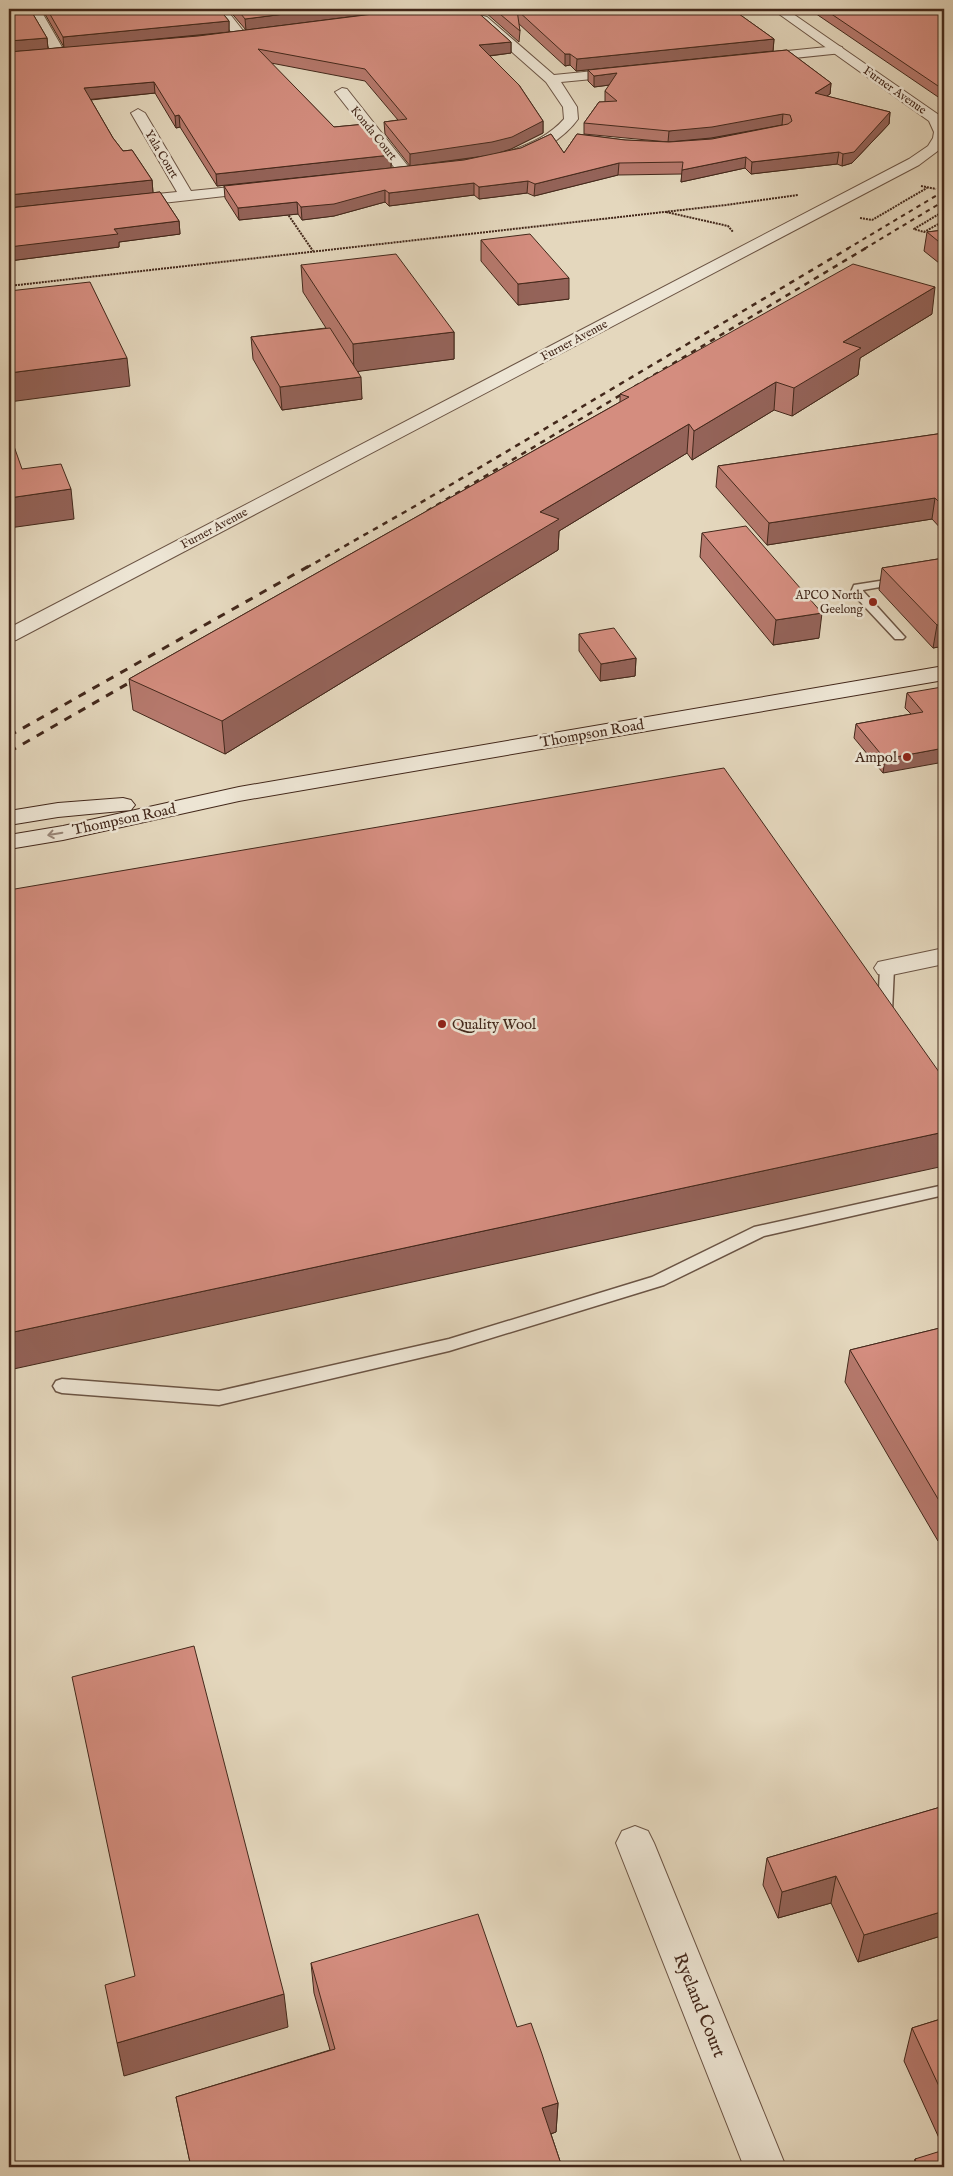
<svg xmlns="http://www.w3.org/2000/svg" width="953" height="2176" font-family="'IM FELL English',serif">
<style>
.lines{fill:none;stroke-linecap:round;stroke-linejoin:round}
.service-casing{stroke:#6b5444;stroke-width:3}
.minor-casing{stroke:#6b5444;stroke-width:2}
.tertiary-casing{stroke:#6b5444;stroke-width:2}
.secondary-casing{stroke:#43281b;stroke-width:2}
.path{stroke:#43281b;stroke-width:2;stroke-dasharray:2 1;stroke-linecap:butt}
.service{fill:#ede5d4;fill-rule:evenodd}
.minor{fill:#ede5d4;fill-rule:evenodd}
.tertiary{fill:#ede5d4;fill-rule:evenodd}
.secondary{fill:#ede5d4;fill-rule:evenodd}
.rail-far2{stroke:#43281b;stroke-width:2;stroke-dasharray:4.5 4.5;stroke-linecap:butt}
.rail-far1{stroke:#43281b;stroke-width:2.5;stroke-dasharray:5.5 5.5;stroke-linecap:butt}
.rail{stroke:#43281b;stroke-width:3;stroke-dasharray:8 8;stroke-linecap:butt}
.wall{fill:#b6796d;stroke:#43281b;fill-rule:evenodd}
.shaded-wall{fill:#946359;stroke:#43281b}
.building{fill:#d48d7f;stroke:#43281b}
.oneway{stroke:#988678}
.poi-dot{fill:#8f2418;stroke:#ede5d4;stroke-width:2}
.labels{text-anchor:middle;stroke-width:5;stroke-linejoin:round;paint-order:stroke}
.far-street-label{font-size:12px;fill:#43281b;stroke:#ede5d4}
.far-poi-label{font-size:12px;fill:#43281b;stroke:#ede5d4;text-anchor:end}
.street-label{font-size:15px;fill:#43281b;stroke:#ede5d4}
.poi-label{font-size:15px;fill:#43281b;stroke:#ede5d4;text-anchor:end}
.near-street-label{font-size:18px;fill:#43281b;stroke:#ede5d4}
</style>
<rect width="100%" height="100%" fill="#e4d7bd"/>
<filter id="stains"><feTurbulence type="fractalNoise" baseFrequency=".004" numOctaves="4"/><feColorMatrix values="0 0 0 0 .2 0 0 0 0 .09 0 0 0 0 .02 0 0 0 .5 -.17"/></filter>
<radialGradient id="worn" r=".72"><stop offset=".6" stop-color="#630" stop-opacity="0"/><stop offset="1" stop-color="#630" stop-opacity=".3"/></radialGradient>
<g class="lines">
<!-- service casing -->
<g class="service-casing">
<path id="service" d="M899,578L905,581L903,583L863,590V591L903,635L905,637L903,639H895L851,592L854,585Z
M887,964L892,965L894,968L892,1011L894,1015L892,1018H882L878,1011L880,968L882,965Z
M944,1185V1195L764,1236L664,1285L449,1351L219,1405L62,1393L56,1391L53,1386L56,1381L62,1379L219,1391L449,1339L652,1277L754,1227Z"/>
</g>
<!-- minor casing -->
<g class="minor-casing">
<path id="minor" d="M28,9H40L66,54L64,57H54Z
M214,9H226L248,37L247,40H237Z
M483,16L487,17L554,75L624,68L631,72L624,76L561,82L577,107L578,119C567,135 533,161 513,156L511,153L513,150C532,143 550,135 564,119L563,107L546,82L479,23L477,20L479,17Z
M837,46L842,47L843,50L842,53L756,62L749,58L756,54Z
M342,88L347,89L411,170L413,173L411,176H401L335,92Z
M138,109L145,113L191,191L261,184L266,185L268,188L266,191L261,192L127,207L122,205L119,202L122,199L127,197L177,192L131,113Z
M944,948V964L887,976L878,974L874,968L878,962Z
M635,1826L648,1831L654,1843L786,2167H744L616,1843L622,1831Z"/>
</g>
<!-- tertiary casing -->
<g class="tertiary-casing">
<path id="tertiary" d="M772,9H786L939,115L944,122V144L943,147L919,165L16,640L9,642V628L909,159L928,146L933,138L934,132L929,121Z"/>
</g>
<!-- secondary casing -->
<g class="secondary-casing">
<path id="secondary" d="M944,666V680L239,801L63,840L9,849V835L63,826L239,787Z
M123,798L131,800L135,805L131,810L58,817L9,825V811L58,803Z"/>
</g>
<!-- path -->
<path class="path" d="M921,186L936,189
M944,211L914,229L924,232L944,221
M666,212L728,226L733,232
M287,213L313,251
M860,218L872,220L927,188
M9,286L726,205L798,195"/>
<!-- service -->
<use href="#service" class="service"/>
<!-- minor -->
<use href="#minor" class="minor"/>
<!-- tertiary -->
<use href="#tertiary" class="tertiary"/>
<!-- secondary -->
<use href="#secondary" class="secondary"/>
<!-- rail-far2 -->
<path class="rail-far2" d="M847,249L944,191
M864,249L944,201"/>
<!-- rail-far1 -->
<path class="rail-far1" d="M427,511L866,248
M306,568L410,509L849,248"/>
<!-- rail -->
<path class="rail" d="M9,736L309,566
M9,752L141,676"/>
</g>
<!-- wall -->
<path class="wall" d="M9,9H30L47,38L48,49L64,47L42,9H219L229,21V32L119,43L198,36L413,9H474L511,42V53L490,56L519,85L543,121V133L511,149L498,153L521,148L551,134L564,153L577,134L625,140L669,142L712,139L783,125L711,138L668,142L584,134V123L599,102H605V91L610,85L594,87L588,81V70L787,50L831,83L830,94L826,96L890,112L889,124L852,163L842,166L837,164L751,174L745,168L681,182L682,174L618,175L534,196L527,193L479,199L474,195L389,206L385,202L334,216L302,220L298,214L239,220L225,198L224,186L410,166L385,134L384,122L398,120L365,81L271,63L334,127L366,124L391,155V168L217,186L180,127L176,128L155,93L91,100L113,138L123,151L132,150L152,180L153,193L9,208L160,192L179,221L180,234L119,242V247L9,261ZM485,156L464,160L414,166Z
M228,9H411L246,30Z
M485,9H732L774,39L773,51L576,71L570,65L565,66L518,23L520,31L519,42L485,12Z
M809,9H944V101Z
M944,230V267L924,251L927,232Z
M481,240L569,299L518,305L481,261Z
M301,265L454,332V359L358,371L362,399L282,410L253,359L251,337L326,328L303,292Z
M932,314L860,358L858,375L792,416L774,410L692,460L687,453L559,531L558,550L225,754L133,710L129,679L620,402V394Z
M944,433V532L932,519L767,545L716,487L718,466Z
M702,533L819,638L773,645L700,557Z
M944,558V646L933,648L879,590L882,568Z
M579,634L636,658L635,676L600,681L579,651Z
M944,690L883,773L854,738L856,724L911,714L905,708L907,693Z
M944,1327V1540L938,1541L845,1382L850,1350Z
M944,1806V1935L858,1962L831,1903L778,1918L763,1885L767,1858Z
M311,1963L517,2027L558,2103L556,2132L551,2134L562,2167H191L176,2097L330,2050L314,1993Z
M944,2018V2149L904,2061L912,2028Z
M915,2159L944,2167H913Z"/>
<!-- shaded-wall -->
<path class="shaded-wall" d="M324,9H411L246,30L245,19Z
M229,21V32L64,48L63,37Z
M47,38L48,49L9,52V41Z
M774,39L773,51L576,71L577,59Z
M511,42V53L479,57V45Z
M565,54H570V65L565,66Z
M617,73V84L594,87V76Z
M154,82L155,93L85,100L84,88Z
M831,83L830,94L813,105L815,93Z
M890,112L889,124L852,163L842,166L843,154Z
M783,114L782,125L711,138L668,142L669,131Z
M179,115L180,127L176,128L175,116Z
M543,121V133L511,149L492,155L410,166V154Z
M839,152L837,164L751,174L752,162Z
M391,155V168L217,186L216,174Z
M746,157L745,168L681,182L682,170Z
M619,163L618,175L534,196L535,184Z
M152,180L153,193L9,208V209V195Z
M528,181L527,193L479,199V187Z
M474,183V195L389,206V193Z
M385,190V202L334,216L302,220L301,207Z
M297,202L298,214L239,220L238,208Z
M179,221L180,234L119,242V247L9,261V247L114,229Z
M569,278V299L518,305V284Z
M935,287L932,314L860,358L858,375L792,416L794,388L843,342Z
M454,332V359L354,372L353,344Z
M127,358L130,386L9,402V373Z
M361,377L362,399L282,410L280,387Z
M776,382L774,410L692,460L694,431Z
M689,424L687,453L559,531L558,550L225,754L222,721L540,512Z
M71,489L74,519L9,528V498Z
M935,498L932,519L767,545L769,523Z
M822,613L819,638L773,645L776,620Z
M944,624V646L933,648L937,625Z
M636,658L635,676L600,681L601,664Z
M944,748V762L883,773L885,759Z
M944,1132V1166L9,1370V1333Z
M944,1511V1540L938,1541Z
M836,1876L831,1903L778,1918L782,1892Z
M944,1911V1935L858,1962L864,1935Z
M284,1994L288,2027L124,2076L117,2043Z
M558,2103L556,2132L541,2137L542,2108Z"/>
<!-- building -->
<path class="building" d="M9,9H30L47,38L9,41Z
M47,9H219L229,21L63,37Z
M237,9H324L245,19Z
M413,9H474L511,42L479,45L519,85L543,121L512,137L492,142L410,154L384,122L407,119L365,69L258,49L334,127L366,124L391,155L216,174L179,115L175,116L154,82L84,88L113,138L123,151L132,150L152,180L9,195V52L198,36Z
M494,9H732L774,39L577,59L570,54H565L517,10L520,31Z
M824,9H944V90Z
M787,50L831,83L815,93L890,112L854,152L843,154L839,152L752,162L746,157L682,170L683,162L619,163L535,184L528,181L479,187L474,183L389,193L385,190L334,204L301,207L297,202L238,208L224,186L464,160L521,148L551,134L564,153L577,134L625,140L669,142L712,139L788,124L792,121L790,115L783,114L712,127L669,131L584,123L599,102L617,101L605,91L617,73L594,76L588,70Z
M160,192L179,221L114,229L118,234L9,247V208Z
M944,230V246L927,232Z
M530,234L569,278L518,284L481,240Z
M396,254L454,332L353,344L301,265Z
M853,264L935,287L843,342L861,348L794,388L776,382L694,431L689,424L540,512L559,519L222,721L129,679L629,397L620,394Z
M90,282L127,358L9,373V291Z
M330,328L361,377L280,387L251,337Z
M9,432L22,469L61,464L71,489L9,498Z
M944,433V507L935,498L769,523L718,466Z
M746,526L822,613L776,620L702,533Z
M944,558V624L937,625L882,568Z
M614,628L636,658L601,664L579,634Z
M942,687L944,690V748L885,759L856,724L923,712L907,693Z
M724,768L944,1079V1132L9,1333V890Z
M944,1327V1509L850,1350Z
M194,1646L284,1994L117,2043L105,1985L135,1976L72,1677Z
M944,1806V1911L864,1935L836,1876L782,1892L767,1858Z
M478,1914L517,2027L531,2023L542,2054L558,2103L542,2108L562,2167H191L176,2097L335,2049L311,1963Z
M944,2018V2097L912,2028Z
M944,2150V2167H918L915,2159Z"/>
<!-- one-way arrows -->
<defs><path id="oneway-shaft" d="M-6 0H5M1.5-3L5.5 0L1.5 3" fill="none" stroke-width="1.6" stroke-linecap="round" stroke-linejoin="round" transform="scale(1.25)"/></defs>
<use class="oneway" href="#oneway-shaft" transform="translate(55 834) rotate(170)"/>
<!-- markers -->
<g class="poi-dot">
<circle cx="873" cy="602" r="5"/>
<circle cx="907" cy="757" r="5"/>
<circle cx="442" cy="1024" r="5"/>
</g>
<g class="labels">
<!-- far-street labels -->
<g class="far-street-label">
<text transform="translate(895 90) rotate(35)" y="4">Furner Avenue</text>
<text transform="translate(374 133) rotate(51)" y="4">Konda Court</text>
<text transform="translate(162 154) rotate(59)" y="4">Yala Court</text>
<text transform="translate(574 340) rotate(-28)" y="4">Furner Avenue</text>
<text transform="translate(214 528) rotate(-28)" y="4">Furner Avenue</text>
</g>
<!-- far-poi labels -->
<g class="far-poi-label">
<text x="863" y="599">APCO North<tspan x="863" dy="14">Geelong</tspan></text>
</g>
<!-- street labels -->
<g class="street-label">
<text transform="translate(592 733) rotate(-10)" y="5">Thompson Road</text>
<text transform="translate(124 819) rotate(-12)" y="5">Thompson Road</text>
</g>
<!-- poi labels -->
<g class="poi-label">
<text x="897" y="762">Ampol</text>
<text x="452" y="1029" text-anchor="start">Quality Wool</text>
</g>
<!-- near-street labels -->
<g class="near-street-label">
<text transform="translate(700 2005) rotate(68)" y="6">Ryeland Court</text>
</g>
</g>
<!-- margin -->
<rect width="953" height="2176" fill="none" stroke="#e4d7bd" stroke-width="30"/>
<rect x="10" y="10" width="933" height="2156" fill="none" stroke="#43281b" stroke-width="2.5"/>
<rect x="15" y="15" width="923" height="2146" fill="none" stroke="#43281b"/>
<rect width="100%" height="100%" filter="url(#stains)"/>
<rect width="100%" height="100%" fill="url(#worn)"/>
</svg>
